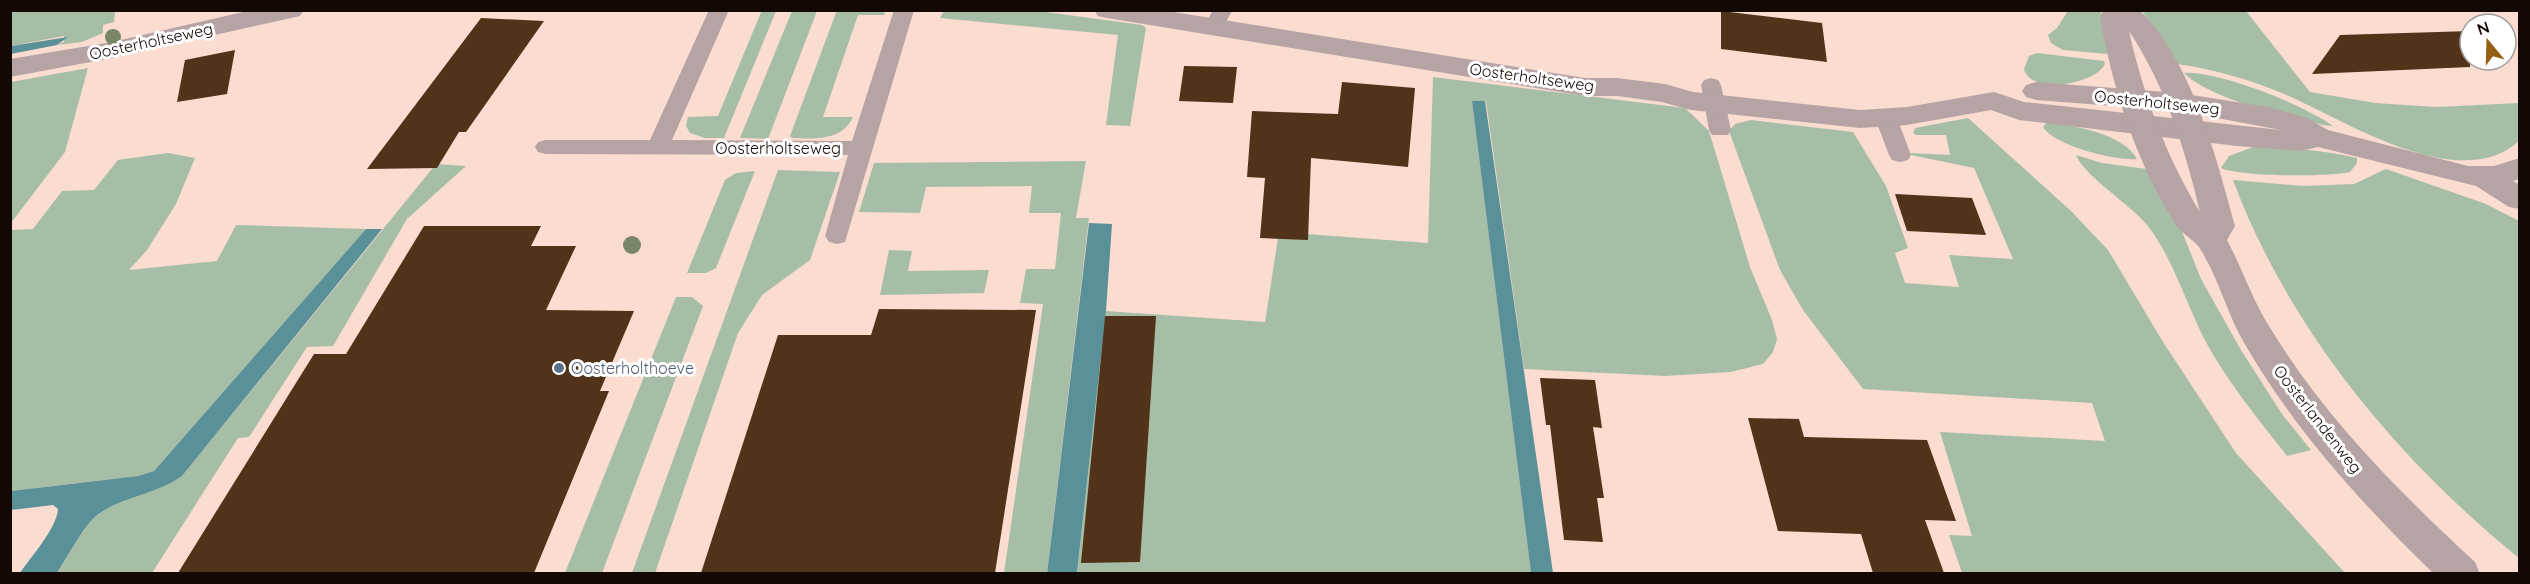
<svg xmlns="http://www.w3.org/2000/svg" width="2530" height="584" font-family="Quicksand,sans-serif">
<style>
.green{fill:#a7bea6}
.water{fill:#5a9097}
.building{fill:#513319}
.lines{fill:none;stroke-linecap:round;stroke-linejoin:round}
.service{fill:#b5a4a3;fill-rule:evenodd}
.minor{fill:#b5a4a3;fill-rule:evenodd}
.tertiary{fill:#b5a4a3;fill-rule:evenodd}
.tree{fill:#798668}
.service-dot{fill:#5c6f8a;stroke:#fff;stroke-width:2}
.labels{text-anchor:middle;stroke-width:6;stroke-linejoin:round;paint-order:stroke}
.street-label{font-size:16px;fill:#140805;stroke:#fff}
.service-label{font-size:16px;fill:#4e5e75;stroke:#fff;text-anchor:start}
</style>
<rect width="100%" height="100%" fill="#fadcd1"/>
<!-- green -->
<path class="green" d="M762,10L776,11L724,138H705L690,133L686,126L688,117L718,116Z
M837,10L884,11L885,15H858L823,117H853C842,141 814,139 792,138L790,136Z
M1031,10L1142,25L1146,28L1130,126L1106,125L1118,35L940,18L944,11Z
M11,11H115L114,22L103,25V33L82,42L57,45L64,42V36L11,46Z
M792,11H817L768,139L740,138Z
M2068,11H2101L2108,54L2063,50L2051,43L2048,35L2057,28Z
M2142,11H2246L2310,92L2375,103L2436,107L2519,103V141C2458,196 2344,119 2282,93C2248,79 2213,69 2177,64Z
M2037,53L2104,61L2105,64C2095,85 2030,95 2024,69L2029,56Z
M88,68L65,152L11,223V82Z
M2184,73C2217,70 2307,106 2333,126C2300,123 2206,97 2184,73Z
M1433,77L1685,108L1709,131L1750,267L1772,320L1777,339L1773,352L1763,364L1731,372L1665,376L1524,369L1486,101H1472L1531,573L1077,574L1106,311L1265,322L1279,232L1428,243Z
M1968,118L2071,211L2108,250L2163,342L2236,453L2345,573H1962L1949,535L1972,536L1940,432L2105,441L2092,403L1863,389L1803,310L1780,270L1729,131L1735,124L1751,120L1853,132L1886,186L1908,248L1895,253L1905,283L1959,287L1949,255L2013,259L1974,168L1911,155V153L1950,155L1946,135H1916L1913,133L1915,128Z
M2047,122C2073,125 2124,134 2137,159C2116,161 2054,146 2043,127Z
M2253,147C2289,147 2322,150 2357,158V163L2350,172C2326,177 2242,177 2221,168L2229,156Z
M168,153L195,158L176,204L147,250L129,270L217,261L236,225L366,229L154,471L138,476L11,491L10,230L33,229L62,191L94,190L118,160Z
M2076,155L2102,163L2147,169L2179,224L2201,279L2241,350L2282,414L2311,450L2287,456C2259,420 2229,384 2207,344C2187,307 2173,257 2147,225C2130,204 2084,176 2076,155Z
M1086,161L1076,218H1089L1047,573H1004L1043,304L1020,303L1026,269H1055L1061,213H1029L1032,186L926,187L920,213L859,212L874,163Z
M436,164L466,166L407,219L333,346L307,347L249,437L238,438L152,573L57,574C67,558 84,525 97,515C123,496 156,495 182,476Z
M2386,169L2486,204L2519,221V558C2398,460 2288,328 2233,180L2303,186L2354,184Z
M778,170L840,172L810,260L762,295L738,333L655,573H632Z
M755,171L716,268L706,273H687L725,180L736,173Z
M889,250L912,251L908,271L989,270L984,293L880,295Z
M676,297H692L703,306L602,573H565Z"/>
<!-- water -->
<path class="water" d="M68,37L57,45L11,54V46Z
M1472,101H1485L1553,573H1531Z
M1089,223L1112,224L1106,311L1077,573L1047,574Z
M366,229H382L182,476C156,495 123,496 97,515C84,525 67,558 57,573H20C30,558 57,528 58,509L53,505L11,510V491L138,476L154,471Z"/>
<!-- building -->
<path class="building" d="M1721,11L1822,23L1827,62L1721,49Z
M481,18L544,21L466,132H459L437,168L367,169Z
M2470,31V67L2312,74L2340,35Z
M235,50L227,94L177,102L185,60Z
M1184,66L1237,67L1233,103L1179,101Z
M1342,82L1415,88L1408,167L1311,158L1308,240L1260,238L1265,178L1247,177L1252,111L1338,114Z
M1895,194L1972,198L1986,235L1907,231Z
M424,226H541L531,246H576L546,310L634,311L600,391H609L534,573H178L314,354H346Z
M879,309L1036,310L995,573H701L778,335H871Z
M1105,316H1156L1140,562L1081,563Z
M1540,378L1595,380L1602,428L1593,427L1604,498H1597L1603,542L1564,540L1550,425H1546Z
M1748,418L1799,419L1804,437L1927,440L1956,521L1925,520L1944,573H1873L1861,534L1778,531Z"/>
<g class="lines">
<!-- service -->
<path class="service" d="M709,10H729L672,140L852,141L894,10H914L845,242L837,244L829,242L825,236L848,155L546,154L538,152L535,147L538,142L546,140H650Z
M1213,10L1232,11L1221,31H1207L1204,27Z
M1711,78L1718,80L1721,85L1731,130L1728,135H1712L1709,130L1701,85L1704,80Z
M1886,111L1894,113L1897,118L1911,155L1908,160L1900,162L1892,160L1889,155L1875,118L1878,113Z"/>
<!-- minor -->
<path class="minor" d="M252,10H304L300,16L112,58L10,77V59L112,42Z
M1094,10H1161L1585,78H1617L1665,84L1693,92L1860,110L1907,107L1994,92L2024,102L2281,130L2179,111L2036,100L2026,97L2022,91L2026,85L2036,82L2179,93L2268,107L2305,117L2328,130L2468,166H2494L2520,158V179L2513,181L2520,185V209L2509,207L2476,186L2318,147L2301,151L2237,146L2019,120L1991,110L1907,125L1860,128L1691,110L1662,102L1617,96H1585L1107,18L1098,16Z"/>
<!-- tertiary -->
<path class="tertiary" d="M2104,10H2139C2191,59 2217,159 2235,226L2227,240C2242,268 2252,299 2269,326C2323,416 2398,491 2475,562L2480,574H2434C2363,505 2296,432 2246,346C2227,315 2219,278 2199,247C2193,239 2182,234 2176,225C2136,162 2113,90 2100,17ZM2129,31C2165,85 2185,149 2200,212C2166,156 2143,94 2129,31Z"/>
</g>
<!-- trees -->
<g class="tree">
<circle cx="113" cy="37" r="8"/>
<circle cx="632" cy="245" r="9"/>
</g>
<!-- markers -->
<circle class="service-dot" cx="559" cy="368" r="6"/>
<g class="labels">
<!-- street labels -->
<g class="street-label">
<text transform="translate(151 41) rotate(-12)" y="6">Oosterholtseweg</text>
<text transform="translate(1532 77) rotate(8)" y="6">Oosterholtseweg</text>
<text transform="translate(2157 102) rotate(6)" y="6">Oosterholtseweg</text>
<text x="778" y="154">Oosterholtseweg</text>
<text transform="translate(2318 419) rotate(52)" y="6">Oosterlandenweg</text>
</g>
<!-- service labels -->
<g class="service-label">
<text x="571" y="374">Oosterholthoeve</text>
</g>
</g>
<!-- border -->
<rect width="2530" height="584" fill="none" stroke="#140805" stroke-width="24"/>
<!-- north arrow -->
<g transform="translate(2488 42) rotate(341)"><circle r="28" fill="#ffffff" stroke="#a19c9b" stroke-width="1.5"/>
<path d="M0-4.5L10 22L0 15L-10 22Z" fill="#935f12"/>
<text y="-9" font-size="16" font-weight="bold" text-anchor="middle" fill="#140805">N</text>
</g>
</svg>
